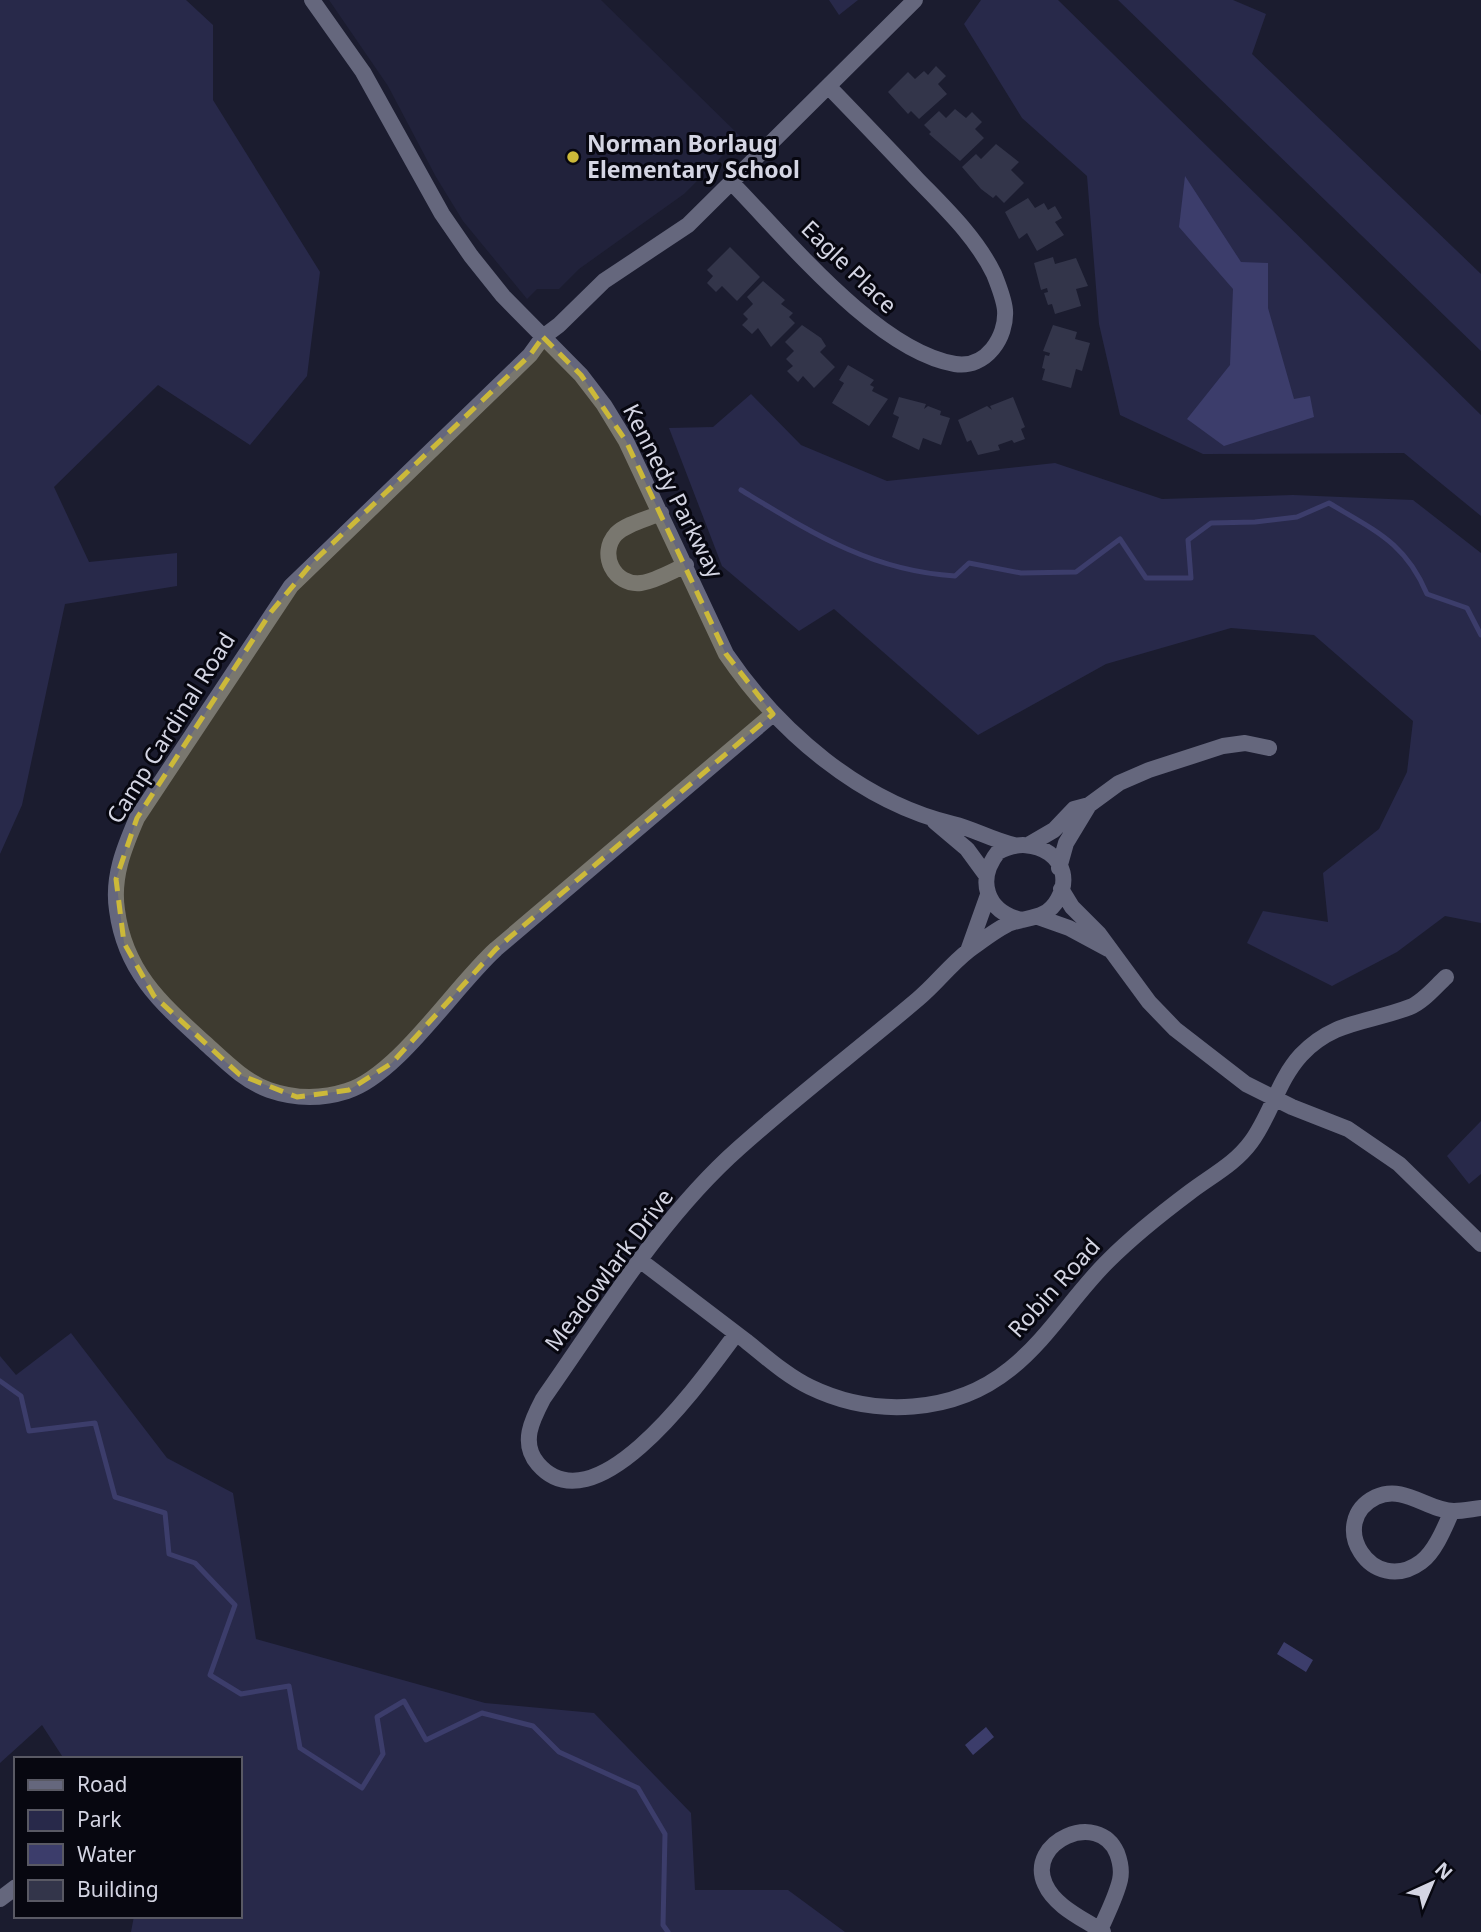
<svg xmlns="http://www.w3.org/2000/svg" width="1481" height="1932" font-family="'Noto Sans',sans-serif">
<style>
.built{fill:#21223b}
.green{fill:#28294a}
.water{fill:#3c3d6b}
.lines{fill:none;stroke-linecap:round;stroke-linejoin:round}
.stream{stroke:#3c3d6b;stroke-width:5}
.building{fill:#33354a}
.minor{stroke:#65677d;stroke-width:16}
.marked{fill:#ccb939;fill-opacity:0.2;stroke:#ccb939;stroke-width:5;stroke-dasharray:14 9;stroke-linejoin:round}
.poi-dot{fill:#ccb939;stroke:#070710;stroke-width:2.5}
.labels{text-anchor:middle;stroke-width:6;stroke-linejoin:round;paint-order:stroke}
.poi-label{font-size:23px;font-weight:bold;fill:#d4d5e3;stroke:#070710;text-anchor:start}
.street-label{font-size:23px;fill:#d4d5e3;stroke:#070710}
</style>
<rect width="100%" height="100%" fill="#1b1c2f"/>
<!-- built -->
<path class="built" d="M329,0H601L741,137L684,194L579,269L559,289H537L527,299L463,221L436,177L388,86Z"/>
<!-- green -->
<path class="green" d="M0,0H186L213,25V100L320,272L307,376L250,445L158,385L54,487L89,562L177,553V586L65,604L22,805L0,854Z
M829,0H858L839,15Z
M981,0H1058L1481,415V516L1404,453L1203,454L1120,415L1099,324L1087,176L1022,118L964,24Z
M1118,0H1233L1266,14L1252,54L1481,274V351Z
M751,394L801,445L887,481L1055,463L1162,499L1293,495L1413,500L1481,553V923L1445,916L1397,952L1332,986L1247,943L1263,911L1328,922L1323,873L1379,829L1407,772L1413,721L1314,635L1231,628L1106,664L978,735L834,609L799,631L722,566L669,428L713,427Z
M1481,1121V1174L1469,1184L1447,1156Z
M71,1333L167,1458L233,1493L256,1639L485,1703L594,1713L691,1813L695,1890H788L845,1932H131L134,1916H240V1759H64L42,1725L0,1763V1356L16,1375Z"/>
<!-- water -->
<path class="water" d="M1185,176L1241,262L1268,263V308L1294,399L1310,396L1314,417L1224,446L1187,419L1230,365L1233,289L1179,227Z
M1284,1642L1313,1660L1306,1672L1277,1654Z
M986,1727L994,1737L973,1755L965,1745Z"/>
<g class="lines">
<!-- stream -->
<path class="stream" d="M741,490C812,533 871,571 955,576L969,563L1021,573L1076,572L1120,539L1146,578H1191L1188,540L1211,523L1255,522L1297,517L1329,503C1375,531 1405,542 1427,594L1467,608L1481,635
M0,1381L21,1396L29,1431L95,1423L115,1497L165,1513L169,1554L195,1563L235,1605L210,1675L241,1694L289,1686L300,1748L362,1788L383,1754L377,1717L404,1701L426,1740L482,1713L533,1726L559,1752L638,1788L665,1834L663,1925L668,1932"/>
</g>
<!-- building -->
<path class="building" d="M936,66L946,76L938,84L947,94L919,119L911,111L908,114L888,92L908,72L915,79L924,71L928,75Z
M955,109L966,118L972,112L982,122L975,129L984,138L960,161L929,134L931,132L924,125L939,111L946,118Z
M996,144L1019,162L1011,170L1024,183L1004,203L996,195L993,198L981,189L962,167L976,154L981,159Z
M1028,198L1035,208L1044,203L1048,210L1055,206L1062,218L1055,222L1064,235L1037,251L1027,233L1019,239L1005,212Z
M730,247L760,277L737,301L722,286L716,292L707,283L713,276L707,270Z
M1053,257L1055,264L1076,258L1088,286L1076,289L1081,306L1055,314L1052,304L1048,305L1044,293L1048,292L1047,288L1041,290L1034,263Z
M763,281L785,300L781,304L793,313L789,317L795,323L771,347L758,328L752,334L742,325L748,319L743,314L753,304L747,297Z
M802,325L821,338L826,346L820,352L835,367L814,388L803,376L798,382L787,371L793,366L786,359L794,351L785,342Z
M1053,325L1077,332L1075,339L1090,343L1082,371L1076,369L1071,388L1042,380L1045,369L1042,368L1045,355L1049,356L1050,353L1043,351Z
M848,365L874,380L870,385L874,387L872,391L888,399L869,426L832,403L844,383L839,380Z
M899,397L926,404L924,409L928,406L941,411L940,415L950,418L941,445L923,438L919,450L892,437L899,417L893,414Z
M1013,397L1025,427L1021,429L1025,439L1014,443L1012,440L998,445L1000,450L978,455L971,440L967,442L958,420L987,406L992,410L990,406Z"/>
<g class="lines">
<!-- minor -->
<path class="minor" d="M312,0L363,72L442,214L471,256L503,296L581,375L604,405L626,441L726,654C779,732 861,802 953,824C974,829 992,840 1014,845
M731,182C786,238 877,351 955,364C986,369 1007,337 1005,310C1004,299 998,284 994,274C976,237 945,208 917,179C888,148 858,117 829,87
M661,513C647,519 626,524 616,534C598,554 614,586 641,583C656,581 672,571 686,565
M773,714L496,949C454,987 398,1075 347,1091C322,1099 295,1099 269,1090C244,1081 225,1061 205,1043C162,1004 125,972 117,910C112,877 124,848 137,818L291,586L530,355L543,337L559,325L604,281L688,225L915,0
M935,822L967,849L986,875
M1030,844L1054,830L1074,809L1089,805L1119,783L1149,770L1223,746L1245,743L1269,748
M1059,868L1066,843L1089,805
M1061,889L1072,907L1099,934L1149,1002L1175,1029L1246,1084L1292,1107L1348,1129L1399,1164L1481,1244
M1038,917L1069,928L1108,949
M968,951L988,895
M641,1261C676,1288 711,1314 746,1341C766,1357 787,1376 810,1387C874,1418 954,1414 1010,1369C1049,1338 1074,1294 1109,1260C1134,1235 1162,1213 1190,1192C1211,1176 1235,1164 1251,1142C1271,1115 1278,1080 1301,1055C1334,1020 1369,1023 1410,1007C1423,1002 1436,986 1446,977
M736,1334C706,1374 597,1532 538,1464C520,1443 532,1420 543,1399C603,1314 660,1218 739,1148C797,1096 859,1049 918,999C936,984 950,965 968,951C980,942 994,931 1008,924C1027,916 1046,921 1058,899C1079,861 1034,831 998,852C976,880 986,912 1022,920
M1452,1511C1445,1527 1435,1552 1421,1562C1372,1598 1325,1522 1376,1497C1404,1484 1428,1511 1454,1511C1463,1511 1472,1509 1481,1508
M0,1899L16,1887
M1100,1930C1107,1914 1116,1897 1120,1880C1122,1871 1120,1861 1117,1853C1098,1809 1026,1842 1045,1884C1055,1907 1084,1919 1103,1932"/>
</g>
<!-- marked area -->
<path class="marked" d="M543,337L581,375L626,441L726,654L773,714L496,949L392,1063L349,1090L297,1097L240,1075L154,996L124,943L116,879L137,818L271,612L313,562L530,355Z"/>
<!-- markers -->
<circle class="poi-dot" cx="573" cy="157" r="7"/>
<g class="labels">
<!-- poi labels -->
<g class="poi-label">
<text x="587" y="152">Norman Borlaug<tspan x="587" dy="26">Elementary School</tspan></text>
</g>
<!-- street labels -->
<g class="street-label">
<text transform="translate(849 267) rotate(44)" y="8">Eagle Place</text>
<text transform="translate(673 491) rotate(63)" y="8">Kennedy Parkway</text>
<text transform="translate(171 728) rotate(-58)" y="8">Camp Cardinal Road</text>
<text transform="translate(609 1270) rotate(-53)" y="8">Meadowlark Drive</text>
<text transform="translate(1054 1288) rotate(-48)" y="8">Robin Road</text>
</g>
</g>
<!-- legend -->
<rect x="14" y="1757" width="228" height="161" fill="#070710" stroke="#595964" stroke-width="2"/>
<rect x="28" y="1780" width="35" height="10" fill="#65677d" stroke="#595964" stroke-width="2"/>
<text x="77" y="1792" font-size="21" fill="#d4d5e3">Road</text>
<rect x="28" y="1810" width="35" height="21" fill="#28294a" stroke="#595964" stroke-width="2"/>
<text x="77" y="1827" font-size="21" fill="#d4d5e3">Park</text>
<rect x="28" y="1844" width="35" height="21" fill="#3c3d6b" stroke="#595964" stroke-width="2"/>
<text x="77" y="1862" font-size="21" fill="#d4d5e3">Water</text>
<rect x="28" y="1880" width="35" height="21" fill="#33354a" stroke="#595964" stroke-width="2"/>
<text x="77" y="1897" font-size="21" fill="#d4d5e3">Building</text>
<!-- north arrow -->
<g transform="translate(1432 1883) rotate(44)" stroke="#070710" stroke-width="5" paint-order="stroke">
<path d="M0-5L12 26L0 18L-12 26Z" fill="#d4d5e3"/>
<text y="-10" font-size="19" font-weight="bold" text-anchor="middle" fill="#d4d5e3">N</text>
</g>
</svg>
